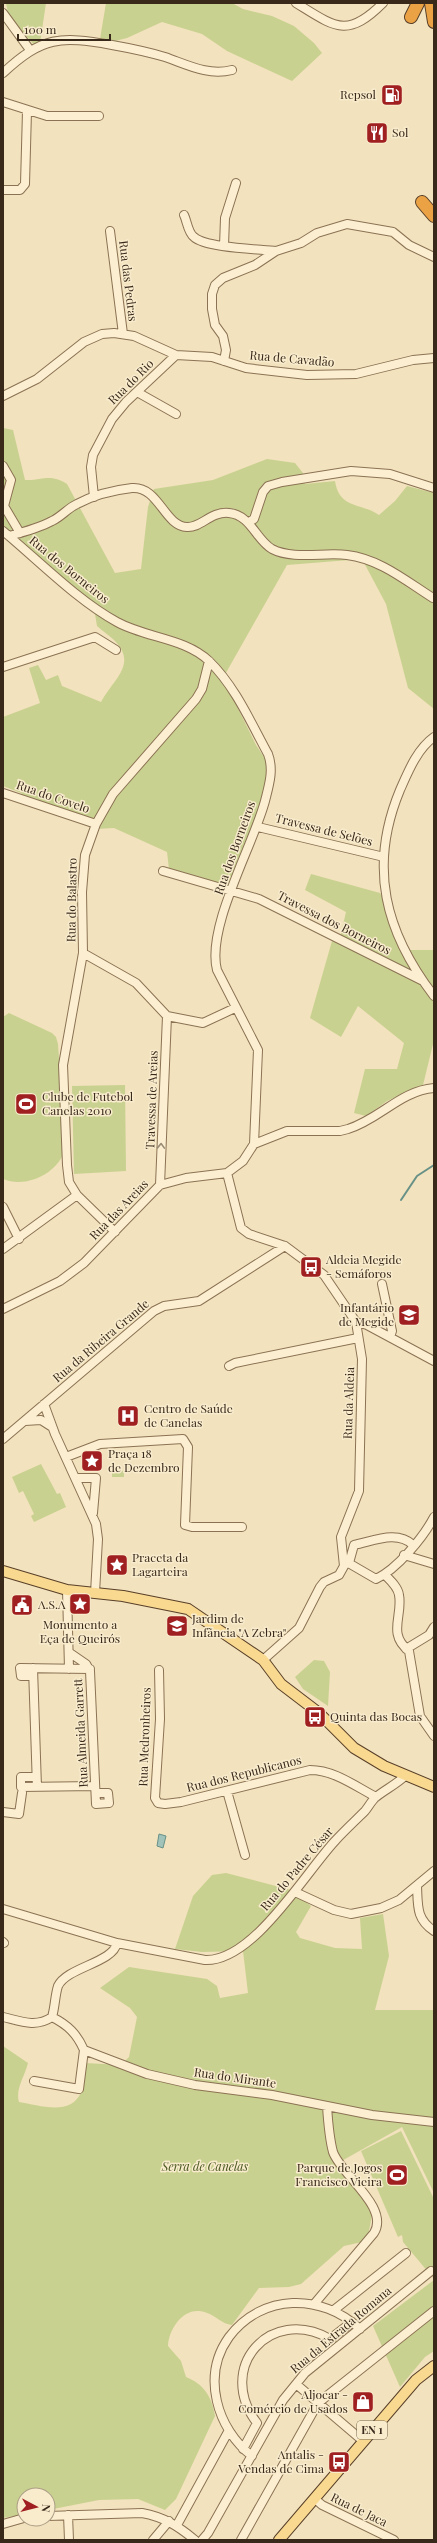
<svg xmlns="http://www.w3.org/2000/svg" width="437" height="2543" font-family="'Playfair Display',serif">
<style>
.green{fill:#c9d190}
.water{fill:#a1c3b9;stroke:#689187}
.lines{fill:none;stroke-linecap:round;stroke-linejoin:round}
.stream{stroke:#689187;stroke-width:2}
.minor-casing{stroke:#8b7254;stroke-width:10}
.major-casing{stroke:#583f29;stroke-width:12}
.highway-casing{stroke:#583f29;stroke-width:14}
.minor{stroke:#fcefd1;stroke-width:8}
.major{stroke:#f9d990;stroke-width:10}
.highway{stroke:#eaa244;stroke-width:12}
.oneway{stroke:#9a8c76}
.labels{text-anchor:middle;stroke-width:3;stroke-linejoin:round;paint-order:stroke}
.shield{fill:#f8eccd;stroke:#726450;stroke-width:1}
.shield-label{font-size:11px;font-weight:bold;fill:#39291b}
.poi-label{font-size:12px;fill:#39291b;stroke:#f8eccd;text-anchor:start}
.street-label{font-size:12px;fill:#39291b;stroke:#f8eccd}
.park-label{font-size:12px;font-style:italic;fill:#49571f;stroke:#f8eccd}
</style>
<rect width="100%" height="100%" fill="#f2e2bd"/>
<!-- green -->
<path class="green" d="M6,3H46L39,50L9,18Z
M106,3H232L243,9L272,16L294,26L314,43L322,53L292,81L227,51L202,34L162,22L127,38L99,45Z
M3,428L13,430L25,480C43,481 49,473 67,484L115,573L141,569L148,507L154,489L213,480L267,459L295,463L303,473L305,484L335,481C339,509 362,503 379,515L395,501L407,486L434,493V709L408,688L386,604L362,559L287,565L223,678L256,745L266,760L267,781L261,813L227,886L169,869L167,852L114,828L96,829L49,812L28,802L21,793L3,786V717L40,703L29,668L38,665L46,680L58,675L62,686L101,702C114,678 138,664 114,640C109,635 102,631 97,626L93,602L21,548L3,530Z
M311,874L380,893L388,905L401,950H434V1040L423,1085L387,1101L366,1116L354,1113L365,1069H397L404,1043L358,1006L341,1037L310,1018L332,941L339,942L346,912L305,890Z
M9,1013L52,1033L56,1037L58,1044L65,1149C59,1173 26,1189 3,1179V1017Z
M125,1085L126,1171L74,1174L72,1086Z
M41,1464L57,1494L60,1493L66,1507L34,1522L31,1516L34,1514L23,1491L19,1493L12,1477Z
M112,1470L124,1471V1477H112Z
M314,1660L324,1661L330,1672L328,1706L303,1689L295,1677Z
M226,1873L291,1890L311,1906L296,1932L300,1938L335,1948L362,1949L360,1918L383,1914L389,1956L375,2010H434V2193L402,2127L338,2163L374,2204L369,2231L362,2242L344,2246L301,2284L289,2287L259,2288L232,2325C222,2324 216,2316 207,2313C185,2304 169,2328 168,2346L181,2361L186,2377C204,2384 212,2397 215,2416L176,2499L165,2510L138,2499L99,2500L48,2510V2495H24V2514L3,2518V2046L28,2063C25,2076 15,2089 19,2102C39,2105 71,2117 81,2092C84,2084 83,2072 85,2063L121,2065L129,2057L137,2017L130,2008L100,1988L129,1967L207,1979L217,1986L220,1998L248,1993L243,1951L202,1952L175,1949L193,1896L212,1875Z
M401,2131L434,2199V2279L403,2242L402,2235L398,2237L361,2151Z
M434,2280V2351L425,2357L400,2387L373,2326Z"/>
<!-- water -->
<path class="water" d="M159,1834L166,1836L163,1848L157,1846Z"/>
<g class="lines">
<!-- stream -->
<path class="stream" d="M401,1200L417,1176L434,1165"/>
<!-- minor casing -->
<g class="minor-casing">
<path id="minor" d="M296,3C335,27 347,39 383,3
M3,13L30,50
M3,73C43,36 60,36 112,45C129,48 148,52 165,57C188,65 208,76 232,70
M3,102L47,116H99
M3,190H20L25,184L27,111
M184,215C187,221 188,233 194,237C206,248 258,249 276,251
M110,231L123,334
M224,246L225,218L236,183
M224,361L226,350L223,336L215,325L212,309V294L215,285L223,278L255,265L276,251L301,243L317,233L347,224L393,232L409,245L434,257
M137,392L176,414
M3,396L37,379L84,342L102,334L114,333L134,336L176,355L212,357L246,368L307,375L356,374L413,360L434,358
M3,466L11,480L4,506L20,533
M94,497L91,467L93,455L112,419L126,402L176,355
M249,522L254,519L263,492L268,486L282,482L351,471L390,474L434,488
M3,531C38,560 78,601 117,622C146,638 185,638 209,661C235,686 251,723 268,754C274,770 269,785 265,801C253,846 206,927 217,970L258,1050L254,1144
M9,536C24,532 39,528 52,521C61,517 68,508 77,504C94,495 114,490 132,488C159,486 164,526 187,527C201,528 211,511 229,513C251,515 256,540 272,549C293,560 325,552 347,555C380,559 406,581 433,598
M3,667L95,637L116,650
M434,737C417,749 408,772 400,790C368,867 385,932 434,996
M3,793L96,824
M258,827L384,857
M163,871L259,899L423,981
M83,953L136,983L167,1016L203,1023L235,1008
M227,1173L241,1228L249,1234L285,1246L324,1275L356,1322L362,1359L359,1491L341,1537L344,1566L339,1575L324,1582L320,1587L299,1628L263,1660
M160,1185L167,1016
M3,1207L19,1239
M115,1232L77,1195L69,1182L67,1165L63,1065L83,953L82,892L85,855L96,824L113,794L196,699L202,689L209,661
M3,1249L77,1195
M382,1284L392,1331L390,1337
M3,1309L60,1281L84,1263L160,1185L186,1178L227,1173L243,1161L254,1144L287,1131H340L348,1129C380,1119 400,1091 434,1088
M356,1322L367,1325L434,1361
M229,1366L235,1363L358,1338
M44,1404L55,1434L96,1524L98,1539L95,1593
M25,1421L41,1420L52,1427
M3,1439L154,1311L164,1306L199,1301L285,1246
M66,1457L100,1444L183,1439L188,1447L185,1525L192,1527H242
M76,1478H96L93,1513
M404,1555L434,1564
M345,1561L376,1579C397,1569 423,1538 434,1517
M349,1563L354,1545C374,1541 397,1530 413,1545
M385,1575C390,1580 398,1587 399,1595C403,1616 387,1634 409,1651L420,1716L434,1736
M67,1590L69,1669
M406,1649L429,1635L434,1627
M70,1653L86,1664L90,1671L96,1804L109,1803L108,1793H96
M33,1668L37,1787
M159,1670L160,1719L155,1798L158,1803L165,1804L181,1802L310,1770C334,1770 355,1786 376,1797
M33,1676H21L20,1668L90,1669
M36,1777H21V1787L95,1786
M227,1791L245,1855
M3,1812L19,1814L22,1793
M417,1886C418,1906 416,1919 434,1931
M295,1892L334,1910L351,1914L381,1908L399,1900L434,1871
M3,1909L117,1943L205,1960C253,1962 305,1873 335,1841C344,1831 355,1821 365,1811C369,1806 372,1800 376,1797C386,1789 397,1784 406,1775
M3,1942L4,1943
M3,2017C20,2021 36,2028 52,2017C55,2007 55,1995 58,1986C67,1967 113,1963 117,1943
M52,2017C68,2025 77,2034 84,2050L147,2074L195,2085L272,2095L372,2115L434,2122
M34,2081L79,2089L84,2050
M315,2303L374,2233C390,2207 341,2175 333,2152C329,2137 328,2121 327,2106
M334,2310L406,2253
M296,2384L363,2441
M243,2449L257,2423C215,2368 270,2305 330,2339L352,2322
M252,2456C217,2429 201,2376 229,2337C262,2293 322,2293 360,2329
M315,2499L322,2505L394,2540
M68,2515L69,2540
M48,2516L142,2513C164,2517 178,2526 195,2540
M3,2524L24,2518
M177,2525L228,2432
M153,2540L169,2521
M202,2540L208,2533L283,2400L305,2373L431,2271
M241,2540L318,2403L434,2311"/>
</g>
<!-- major casing -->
<g class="major-casing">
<path id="major" d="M3,1571L67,1590L123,1596L188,1609L263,1660L281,1684L319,1713L354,1748L384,1766L434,1787
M279,2540L416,2380L434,2366"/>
</g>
<!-- highway casing -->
<g class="highway-casing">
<path id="highway" d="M431,3L434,22
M411,17L418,3
M422,202L434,216"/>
</g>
<!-- minor -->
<use href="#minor" class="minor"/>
<!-- major -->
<use href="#major" class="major"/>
<!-- highway -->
<use href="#highway" class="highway"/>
</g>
<!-- one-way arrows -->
<defs><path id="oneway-chevron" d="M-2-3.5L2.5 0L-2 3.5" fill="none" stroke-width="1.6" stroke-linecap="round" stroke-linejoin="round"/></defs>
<use class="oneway" href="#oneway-chevron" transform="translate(161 1146) rotate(-88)"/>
<!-- icons -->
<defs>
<g id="fuel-square" transform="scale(1.15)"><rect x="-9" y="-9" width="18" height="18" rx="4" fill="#a01f20" stroke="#f8eccd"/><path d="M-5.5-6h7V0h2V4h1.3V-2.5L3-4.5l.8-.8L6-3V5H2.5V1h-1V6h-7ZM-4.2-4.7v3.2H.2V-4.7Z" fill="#fff"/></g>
<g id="restaurant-square" transform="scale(1.15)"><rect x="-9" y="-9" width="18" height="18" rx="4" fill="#a01f20" stroke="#f8eccd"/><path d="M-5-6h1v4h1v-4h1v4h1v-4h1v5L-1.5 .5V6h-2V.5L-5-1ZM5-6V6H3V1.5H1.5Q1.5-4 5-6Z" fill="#fff"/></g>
<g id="stadium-square" transform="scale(1.15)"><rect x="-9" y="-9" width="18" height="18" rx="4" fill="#a01f20" stroke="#f8eccd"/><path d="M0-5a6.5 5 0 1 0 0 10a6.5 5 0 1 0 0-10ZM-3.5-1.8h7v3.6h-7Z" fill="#fff"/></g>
<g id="bus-square" transform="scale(1.15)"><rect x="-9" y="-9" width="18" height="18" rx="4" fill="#a01f20" stroke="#f8eccd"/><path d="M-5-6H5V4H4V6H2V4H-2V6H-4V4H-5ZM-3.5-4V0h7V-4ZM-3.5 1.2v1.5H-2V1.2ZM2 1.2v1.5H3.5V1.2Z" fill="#fff"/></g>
<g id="school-square" transform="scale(1.15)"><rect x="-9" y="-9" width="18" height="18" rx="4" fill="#a01f20" stroke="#f8eccd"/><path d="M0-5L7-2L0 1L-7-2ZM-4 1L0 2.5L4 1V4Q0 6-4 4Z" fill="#fff"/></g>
<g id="hospital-square" transform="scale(1.15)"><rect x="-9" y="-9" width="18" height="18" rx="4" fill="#a01f20" stroke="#f8eccd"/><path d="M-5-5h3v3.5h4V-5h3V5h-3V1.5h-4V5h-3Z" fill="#fff"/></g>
<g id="sight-square" transform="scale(1.15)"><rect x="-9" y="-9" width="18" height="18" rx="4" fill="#a01f20" stroke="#f8eccd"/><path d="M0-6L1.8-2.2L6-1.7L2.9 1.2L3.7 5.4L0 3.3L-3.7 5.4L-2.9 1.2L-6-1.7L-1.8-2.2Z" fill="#fff"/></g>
<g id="civic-square" transform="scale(1.15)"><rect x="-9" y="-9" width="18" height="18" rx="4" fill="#a01f20" stroke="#f8eccd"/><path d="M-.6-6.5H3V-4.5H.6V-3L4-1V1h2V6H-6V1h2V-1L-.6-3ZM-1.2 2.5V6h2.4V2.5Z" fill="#fff"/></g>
<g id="shop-square" transform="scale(1.15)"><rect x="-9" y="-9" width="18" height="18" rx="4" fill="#a01f20" stroke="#f8eccd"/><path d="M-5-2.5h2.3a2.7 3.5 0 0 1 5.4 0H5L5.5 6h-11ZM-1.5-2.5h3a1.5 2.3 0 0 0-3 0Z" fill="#fff"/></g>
</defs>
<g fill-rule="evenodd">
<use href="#fuel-square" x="392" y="95"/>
<use href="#restaurant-square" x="377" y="133"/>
<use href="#stadium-square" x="26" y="1104"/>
<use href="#bus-square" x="311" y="1267"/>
<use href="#school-square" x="409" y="1315"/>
<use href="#hospital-square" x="128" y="1416"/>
<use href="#sight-square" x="92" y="1461"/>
<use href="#sight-square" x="117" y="1565"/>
<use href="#sight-square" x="80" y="1604"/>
<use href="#civic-square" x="22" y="1605"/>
<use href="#school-square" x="177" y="1626"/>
<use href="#bus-square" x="315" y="1717"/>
<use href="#stadium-square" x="397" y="2175"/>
<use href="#shop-square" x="363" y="2402"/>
<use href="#bus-square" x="339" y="2462"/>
</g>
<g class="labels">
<!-- shield labels -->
<rect class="shield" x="357" y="2421" width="30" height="18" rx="3"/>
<g class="shield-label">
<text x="372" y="2434">EN 1</text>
</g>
<!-- poi labels -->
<g class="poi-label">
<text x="376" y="99" text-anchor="end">Repsol</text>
<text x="392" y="137">Sol</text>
<text x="42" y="1101">Clube de Futebol<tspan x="42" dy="14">Canelas 2010</tspan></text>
<text x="326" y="1264">Aldeia Megide<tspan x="326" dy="14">- Semáforos</tspan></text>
<text x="394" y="1312" text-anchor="end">Infantário<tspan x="394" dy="14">de Megide</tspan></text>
<text x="144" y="1413">Centro de Saúde<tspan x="144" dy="14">de Canelas</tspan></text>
<text x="108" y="1458">Praça 18<tspan x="108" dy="14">de Dezembro</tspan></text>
<text x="132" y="1562">Praceta da<tspan x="132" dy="14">Lagarteira</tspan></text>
<text x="38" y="1609">A.S.A</text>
<text x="192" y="1623">Jardim de<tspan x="192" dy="14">Infãncia "A Zebra"</tspan></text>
<text x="80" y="1629" text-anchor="middle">Monumento a<tspan x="80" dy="14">Eça de Queirós</tspan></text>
<text x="330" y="1721">Quinta das Bocas</text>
<text x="382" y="2172" text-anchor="end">Parque de Jogos<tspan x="382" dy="14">Francisco Vieira</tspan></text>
<text x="348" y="2399" text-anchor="end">Aljocar -<tspan x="348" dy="14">Comércio de Usados</tspan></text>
<text x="324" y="2459" text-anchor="end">Antalis -<tspan x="324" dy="14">Vendas de Cima</tspan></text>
</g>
<!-- street labels -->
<g class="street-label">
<text transform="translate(128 281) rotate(83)" y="4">Rua das Pedras</text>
<text transform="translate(292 359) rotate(5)" y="4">Rua de Cavadão</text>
<text transform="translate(131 382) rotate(-45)" y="4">Rua do Rio</text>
<text transform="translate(69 570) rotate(39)" y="4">Rua dos Borneiros</text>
<text transform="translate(53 797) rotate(19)" y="4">Rua do Covelo</text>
<text transform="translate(324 830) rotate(14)" y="4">Travessa de Selões</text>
<text transform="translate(235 848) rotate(-70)" y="4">Rua dos Borneiros</text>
<text transform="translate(72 900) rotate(-89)" y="4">Rua do Balastro</text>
<text transform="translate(334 923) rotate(27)" y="4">Travessa dos Borneiros</text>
<text transform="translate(152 1100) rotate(-88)" y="4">Travessa de Areias</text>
<text transform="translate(119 1210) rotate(-46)" y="4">Rua das Areias</text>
<text transform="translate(101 1341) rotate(-40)" y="4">Rua da Ribeira Grande</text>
<text transform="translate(349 1403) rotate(-88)" y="4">Rua da Aldeia</text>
<text transform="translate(81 1733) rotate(-93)" y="4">Rua Almeida Garrett</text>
<text transform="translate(145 1737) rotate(-88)" y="4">Rua Medronheiros</text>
<text transform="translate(244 1774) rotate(-14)" y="4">Rua dos Republicanos</text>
<text transform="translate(297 1869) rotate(-50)" y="4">Rua do Padre César</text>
<text transform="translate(235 2078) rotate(8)" y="4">Rua do Mirante</text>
<text transform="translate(341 2330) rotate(-40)" y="4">Rua da Estrada Romana</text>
<text transform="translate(359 2510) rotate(26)" y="4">Rua de Jaca</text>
</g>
<!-- park labels -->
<g class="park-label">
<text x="205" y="2171">Serra de Canelas</text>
</g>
</g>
<!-- border -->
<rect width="437" height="2543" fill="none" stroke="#39291b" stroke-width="8"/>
<!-- north arrow -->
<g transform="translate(36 2507) rotate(97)"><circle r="19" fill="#f8eccd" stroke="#ac9e86"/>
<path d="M0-3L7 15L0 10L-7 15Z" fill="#a01f20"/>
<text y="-6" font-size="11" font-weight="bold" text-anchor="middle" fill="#39291b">N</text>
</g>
<!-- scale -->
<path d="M18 34v6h92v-6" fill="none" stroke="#39291b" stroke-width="2"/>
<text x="24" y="34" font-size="12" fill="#39291b" stroke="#f8eccd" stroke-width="3" paint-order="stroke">100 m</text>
</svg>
